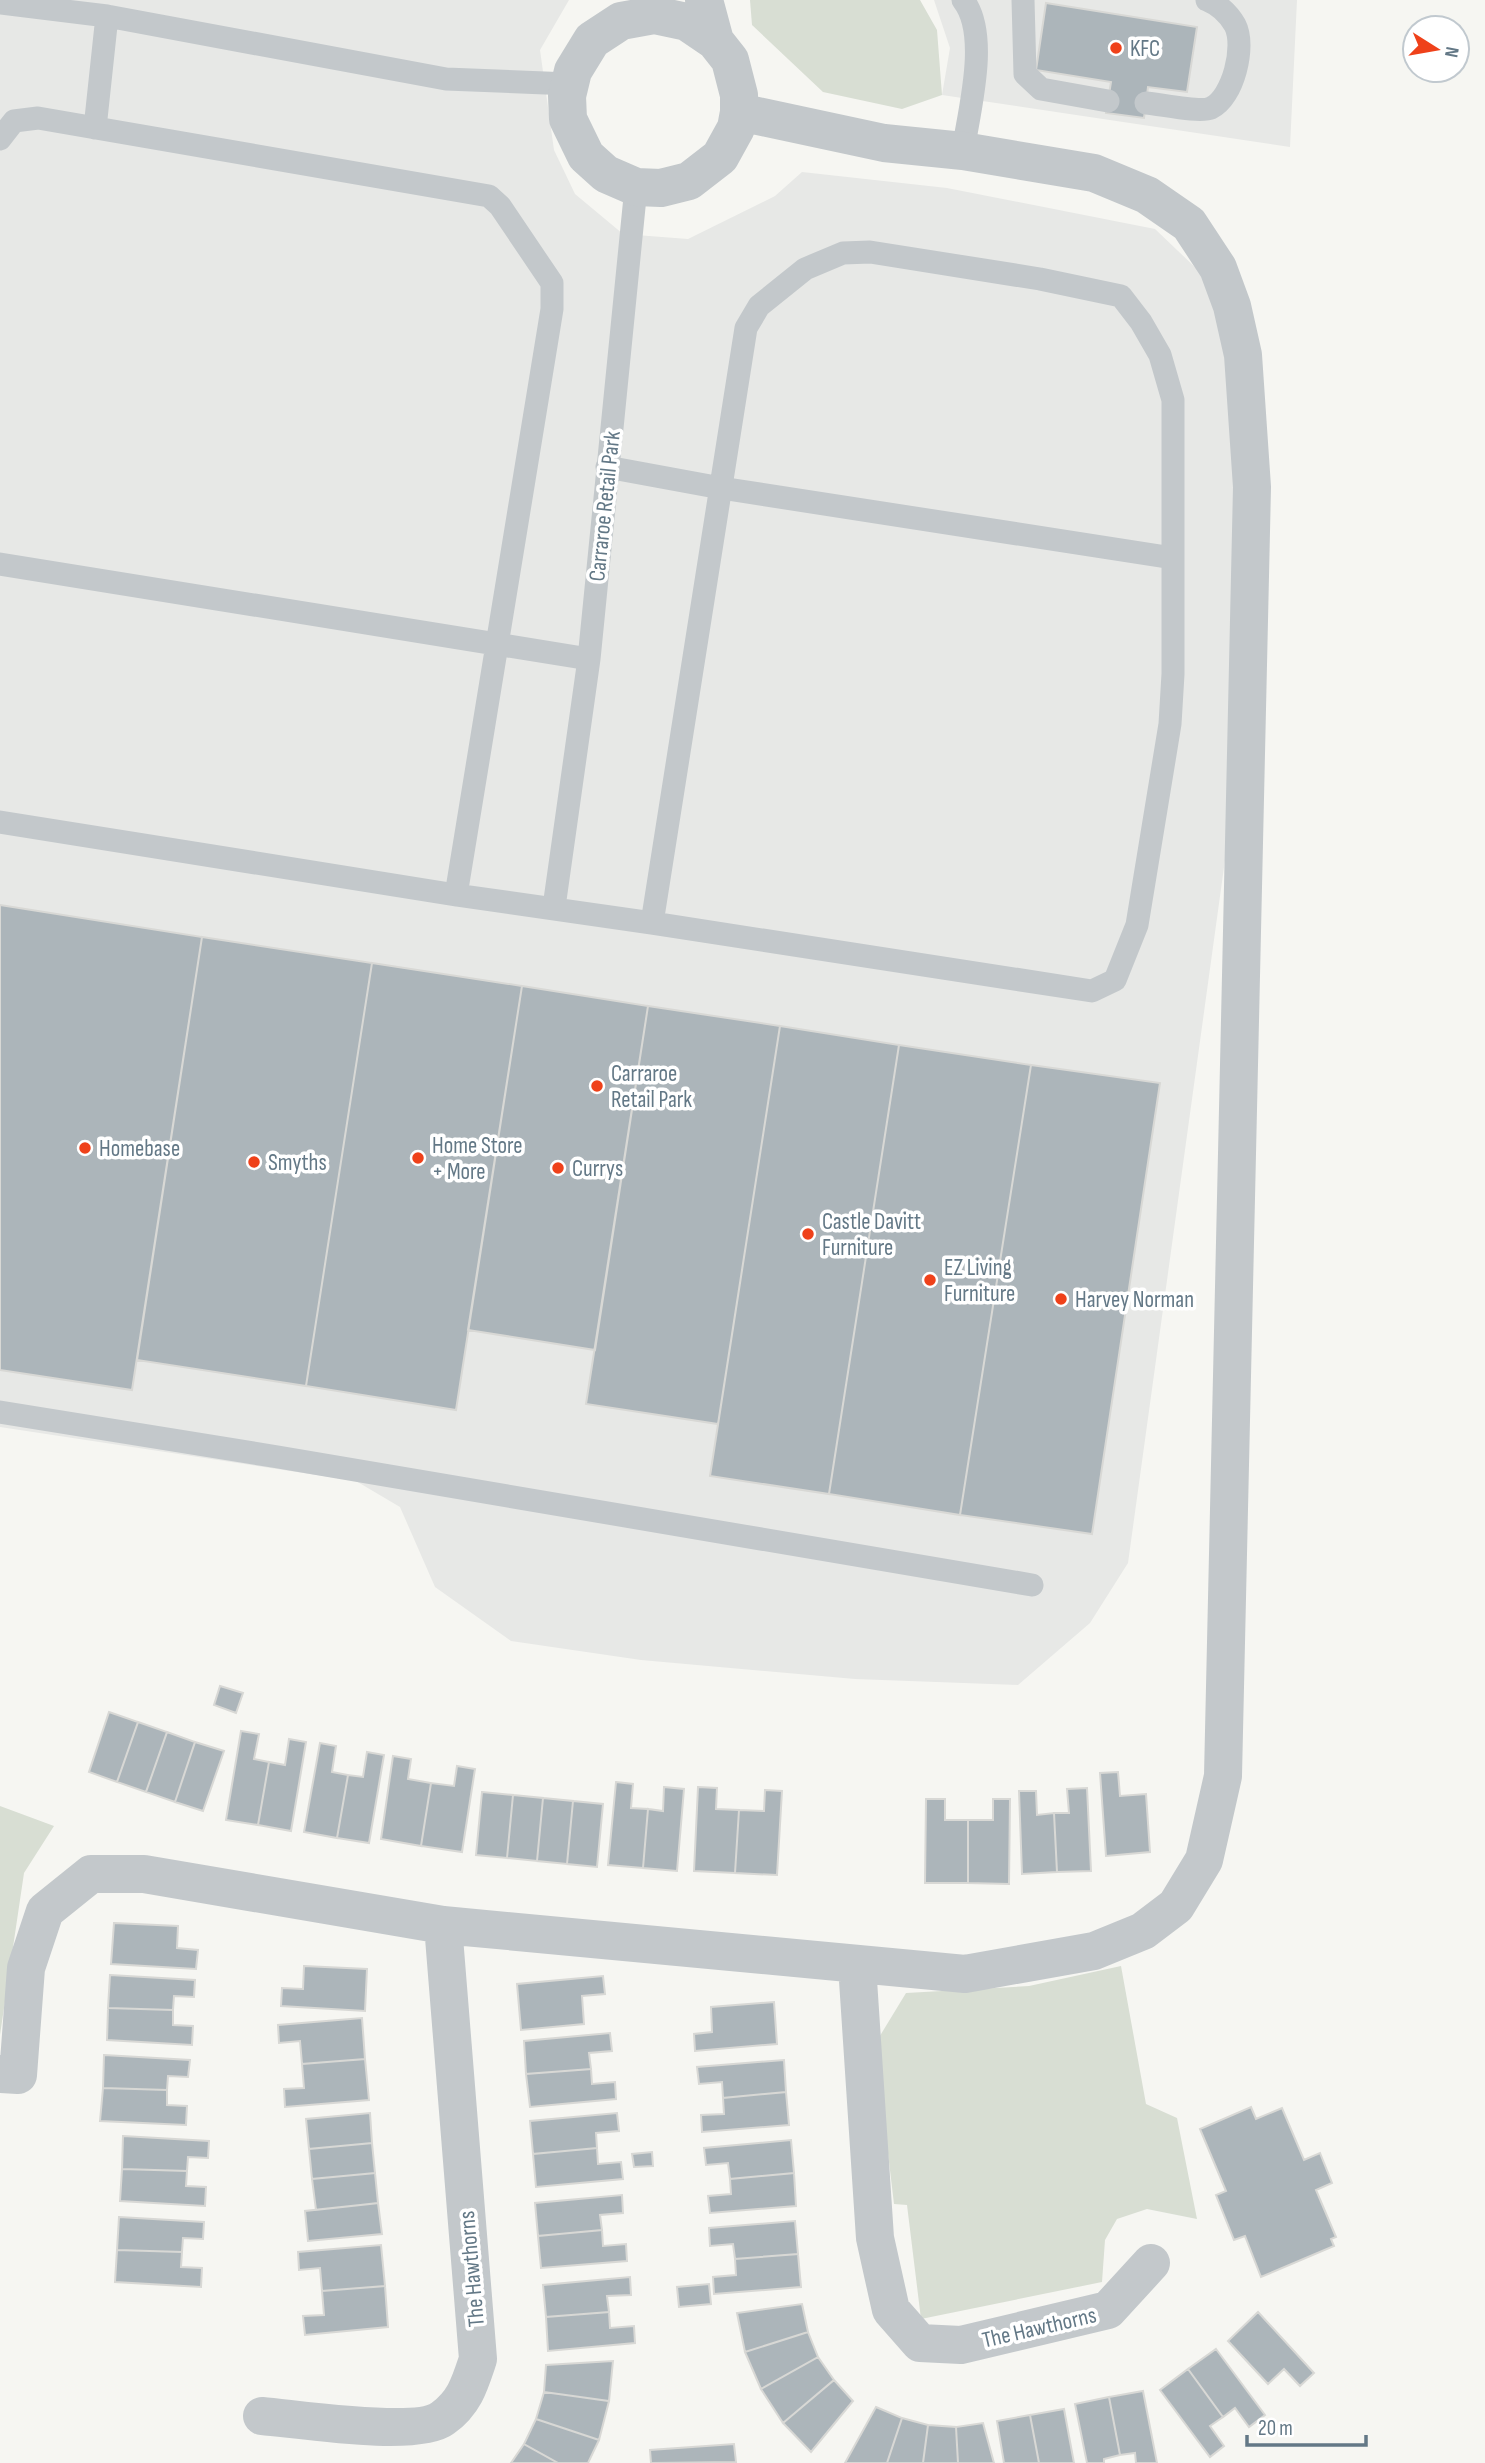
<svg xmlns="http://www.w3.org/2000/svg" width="1485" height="2463" font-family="'Sofia Sans Condensed',sans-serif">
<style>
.built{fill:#e7e8e6}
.green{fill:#d8ded3}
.building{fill:#acb5ba;stroke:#d8d8d5;stroke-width:2}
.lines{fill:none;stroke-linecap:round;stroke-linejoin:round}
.service{stroke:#c3c8cb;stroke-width:23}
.minor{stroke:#c3c8cb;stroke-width:38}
.poi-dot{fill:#ef411a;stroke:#fff;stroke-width:2.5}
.labels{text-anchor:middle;stroke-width:7;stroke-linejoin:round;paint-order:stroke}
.poi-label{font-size:23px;fill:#637886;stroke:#fff;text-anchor:start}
.street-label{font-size:23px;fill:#637886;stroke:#fff}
</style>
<rect width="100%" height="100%" fill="#f6f6f2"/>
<!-- built -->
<path class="built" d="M0,0H569L540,50L554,150L575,194L623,234L688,239L775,196L802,172L947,188L1155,229L1199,271L1241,360V744L1128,1563L1090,1623L1018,1685L855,1679L641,1660L511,1641L435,1587L400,1507L356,1481L0,1427Z
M934,0H1297L1290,147L942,95L950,48Z"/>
<!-- green -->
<path class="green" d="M750,0H920L937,30L942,95L902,109L823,92L752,25Z
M0,1806L54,1826L24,1873L0,2035Z
M1121,1966L1146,2104L1177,2118L1197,2219L1147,2209L1117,2219L1105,2240L1102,2282L921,2319L907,2205L894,2204L875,2044L906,1993L1029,1986Z"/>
<!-- building -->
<path class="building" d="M1046,3L1197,27L1187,92L1148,87L1144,118L1106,113L1111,82L1036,70Z
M0,905L202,937L132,1390L0,1370Z
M202,937L372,963L306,1386L137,1360Z
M372,963L522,986L456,1410L306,1386Z
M522,986L648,1006L595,1350L468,1330Z
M648,1006L780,1026L718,1424L586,1404Z
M780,1026L899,1045L829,1494L710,1476Z
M899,1045L1031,1065L960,1515L829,1494Z
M1031,1065L1160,1083L1092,1534L960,1515Z
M220,1686L243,1693L236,1713L214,1705Z
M109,1712L138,1722L117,1782L89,1772Z
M138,1722L167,1732L146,1792L117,1782Z
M241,1731L259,1734L254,1759L269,1762L258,1825L226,1820Z
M167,1732L195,1742L175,1802L146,1792Z
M289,1739L306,1742L291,1831L258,1825L269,1762L285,1765Z
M195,1742L224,1751L203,1811L175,1802Z
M320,1743L336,1746L332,1772L348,1775L337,1838L304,1832Z
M367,1752L384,1755L369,1843L337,1838L348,1775L363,1777Z
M393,1756L411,1759L408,1779L431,1783L421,1846L381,1839Z
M457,1766L475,1769L462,1852L421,1846L431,1783L454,1786Z
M1118,1772L1120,1796L1146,1794L1150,1852L1106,1856L1100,1773Z
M616,1782L633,1784L631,1808L648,1809L643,1868L608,1865Z
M664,1787L684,1789L677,1871L643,1868L648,1809L663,1811Z
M698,1787L717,1788L716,1809L739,1810L735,1873L694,1871Z
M1087,1788L1091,1871L1057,1872L1054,1813H1069L1067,1789Z
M765,1790L782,1791L777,1875L735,1873L739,1810L764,1811Z
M1019,1791H1036L1037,1815L1054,1813L1057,1872L1022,1874Z
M482,1792L513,1795L507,1858L476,1855Z
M513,1795L543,1798L537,1861L507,1858Z
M543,1798L573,1801L567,1864L537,1861Z
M926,1799H945V1820H968V1883H925Z
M993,1799H1010L1009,1884L968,1883V1820H993Z
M573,1801L603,1804L597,1867L567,1864Z
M114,1923L178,1926L177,1948L198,1950L196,1969L111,1964Z
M304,1966L367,1969L365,2011L281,2006L282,1988L303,1989Z
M110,1975L195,1980L194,1997L174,1996L173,2010L108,2008Z
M603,1976L605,1994L582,1996L584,2024L521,2030L517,1984Z
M774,2002L777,2044L695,2051L694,2034L712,2032L711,2007Z
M108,2008L173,2010V2025L193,2026L192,2045L107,2040Z
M362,2018L365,2059L302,2064L300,2041L279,2043L278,2025Z
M610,2033L612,2051L589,2053L591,2069L526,2074L524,2041Z
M104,2055L190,2060L188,2077L168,2076L167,2090L103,2088Z
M365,2059L369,2100L285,2107L284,2089L304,2088L302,2064Z
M784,2060L786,2092L723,2098L722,2082L699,2084L697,2067Z
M591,2069L592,2084L615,2082L616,2099L530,2107L526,2074Z
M103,2088L167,2090V2105L187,2106L186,2125L100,2121Z
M786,2092L789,2125L702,2132L701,2115L724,2114L723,2098Z
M1251,2107L1256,2119L1282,2108L1304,2160L1320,2153L1332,2183L1316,2190L1336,2237L1331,2239L1334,2246L1261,2277L1245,2236L1234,2240L1216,2195L1226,2191L1200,2129Z
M370,2113L372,2143L309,2149L306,2119Z
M617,2113L619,2131L596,2133L597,2148L533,2154L530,2121Z
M123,2136L209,2141L208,2158L188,2157L187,2171L122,2169Z
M791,2140L794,2173L730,2179L728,2163L706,2165L704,2148Z
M372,2143L375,2173L312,2179L309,2149Z
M597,2148L598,2164L621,2162L623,2179L536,2187L533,2154Z
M652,2152L653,2166L634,2167L632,2154Z
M122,2169L187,2171L186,2186L206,2187L205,2206L120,2201Z
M375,2173L378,2203L316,2210L312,2179Z
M794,2173L796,2206L710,2213L708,2196L731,2194L730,2179Z
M622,2195L623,2213L600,2215L602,2230L538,2236L535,2203Z
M378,2203L382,2234L308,2241L305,2211Z
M119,2217L204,2222L203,2239L183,2238L182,2252L117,2250Z
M795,2221L798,2254L735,2259L733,2244L710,2246L709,2228Z
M602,2230L603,2246L626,2244L627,2261L541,2268L538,2236Z
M381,2245L385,2286L322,2291L320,2268L299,2270L298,2252Z
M117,2250L182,2252L181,2267L202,2268L201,2287L115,2282Z
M798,2254L801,2287L714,2294L713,2277L736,2275L735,2259Z
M630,2277L631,2295L607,2296L609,2312L546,2317L543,2285Z
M709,2284L711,2304L679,2307L677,2287Z
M385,2286L388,2327L305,2335L303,2316L324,2315L322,2291Z
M802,2304L808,2332L745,2352L737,2313Z
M609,2312L610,2328L634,2326L635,2343L548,2351L546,2317Z
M1258,2312L1314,2373L1300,2386L1284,2369L1268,2384L1228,2341Z
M808,2332L818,2357L761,2389L745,2352Z
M1216,2349L1265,2415L1249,2427L1235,2408L1223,2417L1188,2369Z
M818,2357L834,2380L783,2423L761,2389Z
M613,2361L609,2401L544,2392L546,2365Z
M1188,2369L1223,2417L1210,2426L1224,2446L1210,2457L1160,2390Z
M834,2380L853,2401L811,2452L783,2423Z
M1143,2391L1157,2463H1136L1135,2453L1120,2455L1109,2397Z
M544,2392L609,2401L599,2440L536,2419Z
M1109,2397L1120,2455L1104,2459V2463H1087L1075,2404Z
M876,2407L902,2418L887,2463H845Z
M1064,2409L1074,2463H1039L1030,2415Z
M1030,2415L1039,2463H1004L997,2421Z
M902,2418L928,2425L923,2463H887Z
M536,2419L599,2440L588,2463H558L524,2444Z
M983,2423L994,2463H958L956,2427Z
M928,2425L956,2427L958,2463H923Z
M524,2444L558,2463H511Z
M734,2444L736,2462L651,2463L650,2450Z"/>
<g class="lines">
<!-- service -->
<path class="service" d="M1023,0L1025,74L1041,89L1108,101
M0,3L107,16L446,79L570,84
M1146,103C1160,104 1200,113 1211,108C1233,98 1246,46 1235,25C1228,13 1219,5 1207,0
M95,128L107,16
M0,139L14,121L38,118L489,196L500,206L552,283V309L456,895
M963,151C969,111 990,34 963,0
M607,467L721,488L1173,558
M0,564L589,659
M0,822L456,895L652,923L1092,991L1115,980L1137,925L1170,724L1173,674V400L1160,355L1141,322L1121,296L1040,279L870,252L843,253L805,269L759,306L746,328L652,923
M554,907L589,659L636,187
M0,1412L278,1457L1032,1585"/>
<!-- minor -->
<path class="minor" d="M704,0L715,41L730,60L739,95V112L736,128L720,157L689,181L661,188L636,187L606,174L586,156L568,119L567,96L573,71L592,40L621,21L654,15L687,22L715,41
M857,1965L875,2238L891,2310L920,2343L961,2345L1108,2310L1151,2263
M0,2074L18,2075L26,1968L45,1911L91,1874H144L443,1925L965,1974L1094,1951L1143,1931L1176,1906L1204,1860L1223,1776L1252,487L1243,355L1232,306L1218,268L1189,224L1147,195L1094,173L963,151L884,143L739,112
M262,2416C298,2419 417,2438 443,2418C465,2402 470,2383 478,2359L443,1925"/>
</g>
<!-- markers -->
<g class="poi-dot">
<circle cx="1116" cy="48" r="7"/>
<circle cx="597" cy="1086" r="7"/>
<circle cx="85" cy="1148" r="7"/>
<circle cx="418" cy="1158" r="7"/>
<circle cx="254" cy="1162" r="7"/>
<circle cx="558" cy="1168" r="7"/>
<circle cx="808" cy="1234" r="7"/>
<circle cx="930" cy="1280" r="7"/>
<circle cx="1061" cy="1299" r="7"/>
</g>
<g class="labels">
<!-- poi labels -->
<g class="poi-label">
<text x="1130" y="56">KFC</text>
<text x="611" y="1081">Carraroe<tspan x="611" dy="26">Retail Park</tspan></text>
<text x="432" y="1153">Home Store<tspan x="432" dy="26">+ More</tspan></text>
<text x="99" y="1156">Homebase</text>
<text x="268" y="1170">Smyths</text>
<text x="572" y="1176">Currys</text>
<text x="822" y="1229">Castle Davitt<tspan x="822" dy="26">Furniture</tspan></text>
<text x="944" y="1275">EZ Living<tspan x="944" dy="26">Furniture</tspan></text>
<text x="1075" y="1307">Harvey Norman</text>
</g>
<!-- street labels -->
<g class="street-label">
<text transform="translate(604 506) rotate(-84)" y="8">Carraroe Retail Park</text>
<text transform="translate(471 2269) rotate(-95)" y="8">The Hawthorns</text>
<text transform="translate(1039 2327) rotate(-13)" y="8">The Hawthorns</text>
</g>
</g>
<!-- north arrow -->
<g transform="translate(1436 49) rotate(101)"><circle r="33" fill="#ffffff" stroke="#c1c9cf" stroke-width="2"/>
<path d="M0-5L12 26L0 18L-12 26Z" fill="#ef411a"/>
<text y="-10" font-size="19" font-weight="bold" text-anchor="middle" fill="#637886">N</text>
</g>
<!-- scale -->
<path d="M1247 2435v10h119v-10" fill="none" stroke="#637886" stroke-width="3.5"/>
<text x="1258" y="2435" font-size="21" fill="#637886" stroke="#ffffff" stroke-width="5" paint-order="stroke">20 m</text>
</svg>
